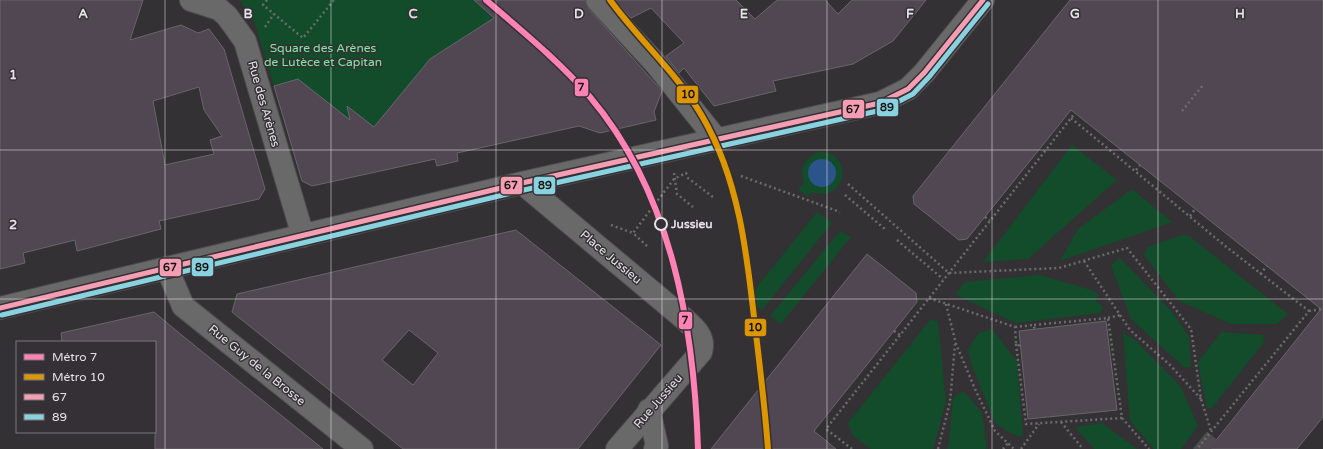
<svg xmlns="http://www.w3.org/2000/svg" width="1323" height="449" font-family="'Varela Round',sans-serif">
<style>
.green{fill:#134c2a;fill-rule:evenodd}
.water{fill:#2b548a}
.building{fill:#504753;stroke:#686668;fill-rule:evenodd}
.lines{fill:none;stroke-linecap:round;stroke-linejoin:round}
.minor-tunnel{stroke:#4e4c4f;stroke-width:22;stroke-dasharray:22 11;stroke-linecap:butt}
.minor-casing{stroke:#4f4e50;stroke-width:24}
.path{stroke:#6d6c6d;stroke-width:2.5;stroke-dasharray:2 3;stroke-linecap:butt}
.minor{stroke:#6a696a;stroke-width:22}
.bus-1-casing{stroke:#343035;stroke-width:8}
.bus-2-casing{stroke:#343035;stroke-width:8}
.bus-1{stroke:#f59eb3;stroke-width:5}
.bus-2{stroke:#88d3df;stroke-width:5}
.metro-1-casing{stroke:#343035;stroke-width:9}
.metro-2-casing{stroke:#343035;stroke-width:9}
.metro-1{stroke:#ff82b4;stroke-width:6}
.metro-2{stroke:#dc9600;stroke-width:6}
.grid{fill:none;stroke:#e5e3e6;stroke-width:1;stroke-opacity:0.55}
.stop-dot{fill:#343035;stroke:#e5e3e6;stroke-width:2}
.labels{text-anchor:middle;stroke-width:3;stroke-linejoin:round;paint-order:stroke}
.park-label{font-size:12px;fill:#82e9a1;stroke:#343035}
.street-label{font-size:12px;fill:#e5e3e6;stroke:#343035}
.stop-label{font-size:12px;font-weight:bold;fill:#e5e3e6;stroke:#343035;text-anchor:start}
.grid-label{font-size:13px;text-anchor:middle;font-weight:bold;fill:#e5e3e6;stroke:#343035;stroke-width:3;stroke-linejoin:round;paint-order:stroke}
.line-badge{stroke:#343035;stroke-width:1.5}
.pale-badge-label{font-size:11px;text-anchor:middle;font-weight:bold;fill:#111}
</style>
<rect width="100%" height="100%" fill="#333134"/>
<!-- green -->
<path class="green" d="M239,0H512L516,4L430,59L374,128L347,106L362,175L347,178L329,110L274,86L254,21Z
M1072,145L1117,180L1028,259L983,262Z
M818,152C854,150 849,203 812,192L807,196L798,189L804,183C799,168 804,159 818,152ZM818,160L831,183L823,187L811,164Z
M1132,189L1172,222L1060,261L1078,229Z
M817,212L832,223L762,310L748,298Z
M840,231L851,237L781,324L770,316Z
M1182,235L1189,236L1288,314L1277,324H1231L1179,301L1144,255L1148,247Z
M1120,258L1173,313L1189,337L1191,367L1185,368L1131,319L1111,265Z
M1039,275L1092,290L1099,295L1095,300L1103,307L1100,313L1016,323L958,296L956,293L965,282Z
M930,320L938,321L946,402L933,449H871L853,436L848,423Z
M992,329L1017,361L1023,435L1020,437L1007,431L995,423L971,363L968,349L979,333Z
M1221,332L1263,335L1265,341L1212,408H1207L1198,362Z
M1123,333L1135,340L1181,387L1198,426L1181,449H1154L1130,421Z
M964,391L982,413L987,449H947L949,442L953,397Z
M1102,423L1137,449H1094L1075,427Z"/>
<!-- water -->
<path class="water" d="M808 173a14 14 0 1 1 28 0a14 14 0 1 1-28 0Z"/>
<!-- building -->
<path class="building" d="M0,0H143L130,40L181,25L198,33L209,29L224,49L265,189L259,199L159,221L161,229L77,251L75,240L23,253L25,263L0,269ZM199,87L204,110L222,136L210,140L214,154L165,165L153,101Z
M474,0H585L588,8L662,91L654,112L656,120L600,133L579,126L457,153L458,161L437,166L435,159L312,186L302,181L274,86L298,79L350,120L347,106L374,127L430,59L494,18Z
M614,0H736L755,19L777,0H825L838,14L852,0H926L893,41L853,64L773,81L776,91L714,106L684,68L679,73L666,56L684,43L651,8L631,18Z
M1070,0H1323V417L1297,449H1209L1321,309L1071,110L967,239L959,240L914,204L913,196Z
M516,230L661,345L578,449H403L232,312L237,294ZM409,330L438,353L413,385L382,360Z
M867,254L916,293L917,302L814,431L836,449H711Z
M154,312L184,337L323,449H155V342H62L61,333Z
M1106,321L1117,410L1028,419L1019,331Z"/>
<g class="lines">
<!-- minor-tunnel -->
<path class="minor-tunnel" d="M1200,440L1211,449"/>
<!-- minor casing -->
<g class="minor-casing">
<path id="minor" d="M191,0L219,9L227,16L245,41L303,236
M597,0L656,64L717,140
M522,183L681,316C692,326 706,335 701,352L617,449
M167,268L183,306L362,449
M0,308L522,183L880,103L908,89L924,73L983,0
M649,410L657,446L655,449"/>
</g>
<!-- path -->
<path class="path" d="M267,0L263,5L303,38L334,0
M265,27L274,14
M1182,111L1203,85
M1071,118L1224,245L1309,311L1197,449
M1136,170L1140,165
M674,173L677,194L693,207
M741,176L840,212
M848,184L949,273L1059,268L1127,248L1191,329L1201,399L1211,431
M845,195L886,230
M1190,216L1195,209
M985,217L990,221
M611,225L633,233
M897,240L943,279
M647,246L633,233L674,179L686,173L688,178L713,197
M1084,261L1130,330L1170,365L1201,399
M1260,274L1267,266
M929,298L1015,327L1016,344L1020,346
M946,304L956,344L975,389L995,431L1014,449
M1309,311L1323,309
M1108,318L1121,315
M1015,327L1033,325L1035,329
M894,331L900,335
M1016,344L1026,424L1122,418L1108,318L1033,325
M1122,418L1149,449
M1061,422L1083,449
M852,449L826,429L1075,113
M938,449L950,402L955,344
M1003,449L1008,443
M1021,449L1039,424"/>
<!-- minor -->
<use href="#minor" class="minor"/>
<!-- bus-1 casing -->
<g class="bus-1-casing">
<path id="bus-1" d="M0,308L522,183L880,103L908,89L924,73L983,0"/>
</g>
<!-- bus-2 casing -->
<g class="bus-2-casing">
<path id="bus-2" d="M2,315L524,190L882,110L913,94L929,77L988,4"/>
</g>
<!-- bus-1 -->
<use href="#bus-1" class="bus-1"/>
<!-- bus-2 -->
<use href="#bus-2" class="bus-2"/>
<!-- metro-1 casing -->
<g class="metro-1-casing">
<path id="metro-1" d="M486,0C522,31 559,61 590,97C672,194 694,326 698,449"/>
</g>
<!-- metro-2 casing -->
<g class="metro-2-casing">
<path id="metro-2" d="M610,0C639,40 677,73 702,116C739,179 747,254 755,326C760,367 765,408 768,449"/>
</g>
<!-- metro-1 -->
<use href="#metro-1" class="metro-1"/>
<!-- metro-2 -->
<use href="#metro-2" class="metro-2"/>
</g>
<!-- grid -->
<path class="grid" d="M165,0V449M331,0V449M496,0V449M662,0V449M827,0V449M992,0V449M1158,0V449M0,150H1323M0,299H1323"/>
<!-- markers -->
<circle class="stop-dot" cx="661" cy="224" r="6"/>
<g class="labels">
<!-- park labels -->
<g class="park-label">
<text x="323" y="52">Square des Arènes<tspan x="323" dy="14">de Lutèce et Capitan</tspan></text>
</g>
<!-- street labels -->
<g class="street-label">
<text transform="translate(264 104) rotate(74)" y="4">Rue des Arènes</text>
<text transform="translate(611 257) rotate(40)" y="4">Place Jussieu</text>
<text transform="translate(257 365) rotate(39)" y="4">Rue Guy de la Brosse</text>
<text transform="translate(658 401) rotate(-49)" y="4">Rue Jussieu</text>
</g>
<!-- stop labels -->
<g class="stop-label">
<text x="671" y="228">Jussieu</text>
</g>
</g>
<g class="grid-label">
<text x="83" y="18">A</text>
<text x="248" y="18">B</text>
<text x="413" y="18">C</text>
<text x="579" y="18">D</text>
<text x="744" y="18">E</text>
<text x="910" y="18">F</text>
<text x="1075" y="18">G</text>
<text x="1240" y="18">H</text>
<text x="13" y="79">1</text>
<text x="13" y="229">2</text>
</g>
<g class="line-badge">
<rect x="574" y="78" width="15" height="19" rx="4" fill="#ff82b4"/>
<rect x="676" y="85" width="23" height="19" rx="4" fill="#dc9600"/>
<rect x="876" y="98" width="23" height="19" rx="4" fill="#88d3df"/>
<rect x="842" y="99" width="23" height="20" rx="4" fill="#f59eb3"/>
<rect x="533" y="176" width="23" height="19" rx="4" fill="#88d3df"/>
<rect x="500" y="176" width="23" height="19" rx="4" fill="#f59eb3"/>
<rect x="191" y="257" width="23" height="20" rx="4" fill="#88d3df"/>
<rect x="159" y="258" width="23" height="19" rx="4" fill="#f59eb3"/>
<rect x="678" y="311" width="15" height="19" rx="4" fill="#ff82b4"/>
<rect x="744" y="318" width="23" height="19" rx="4" fill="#dc9600"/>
</g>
<g class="pale-badge-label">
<text x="581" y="91">7</text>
<text x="688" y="98">10</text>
<text x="887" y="111">89</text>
<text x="853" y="113">67</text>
<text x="545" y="189">89</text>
<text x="511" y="189">67</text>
<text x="202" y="271">89</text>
<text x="170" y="271">67</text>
<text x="685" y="324">7</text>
<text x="755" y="331">10</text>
</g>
<!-- legend -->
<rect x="16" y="341" width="140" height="92" fill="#343035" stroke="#7b787c"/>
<rect x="24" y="354" width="20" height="6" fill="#ff82b4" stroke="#7b787c"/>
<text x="52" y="361" font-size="12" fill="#e5e3e6">Métro 7</text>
<rect x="24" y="374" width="20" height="6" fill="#dc9600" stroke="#7b787c"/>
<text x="52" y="381" font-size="12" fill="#e5e3e6">Métro 10</text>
<rect x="24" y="394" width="20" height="6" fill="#f59eb3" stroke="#7b787c"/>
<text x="52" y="401" font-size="12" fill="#e5e3e6">67</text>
<rect x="24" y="414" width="20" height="6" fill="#88d3df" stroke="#7b787c"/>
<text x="52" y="421" font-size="12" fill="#e5e3e6">89</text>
</svg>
